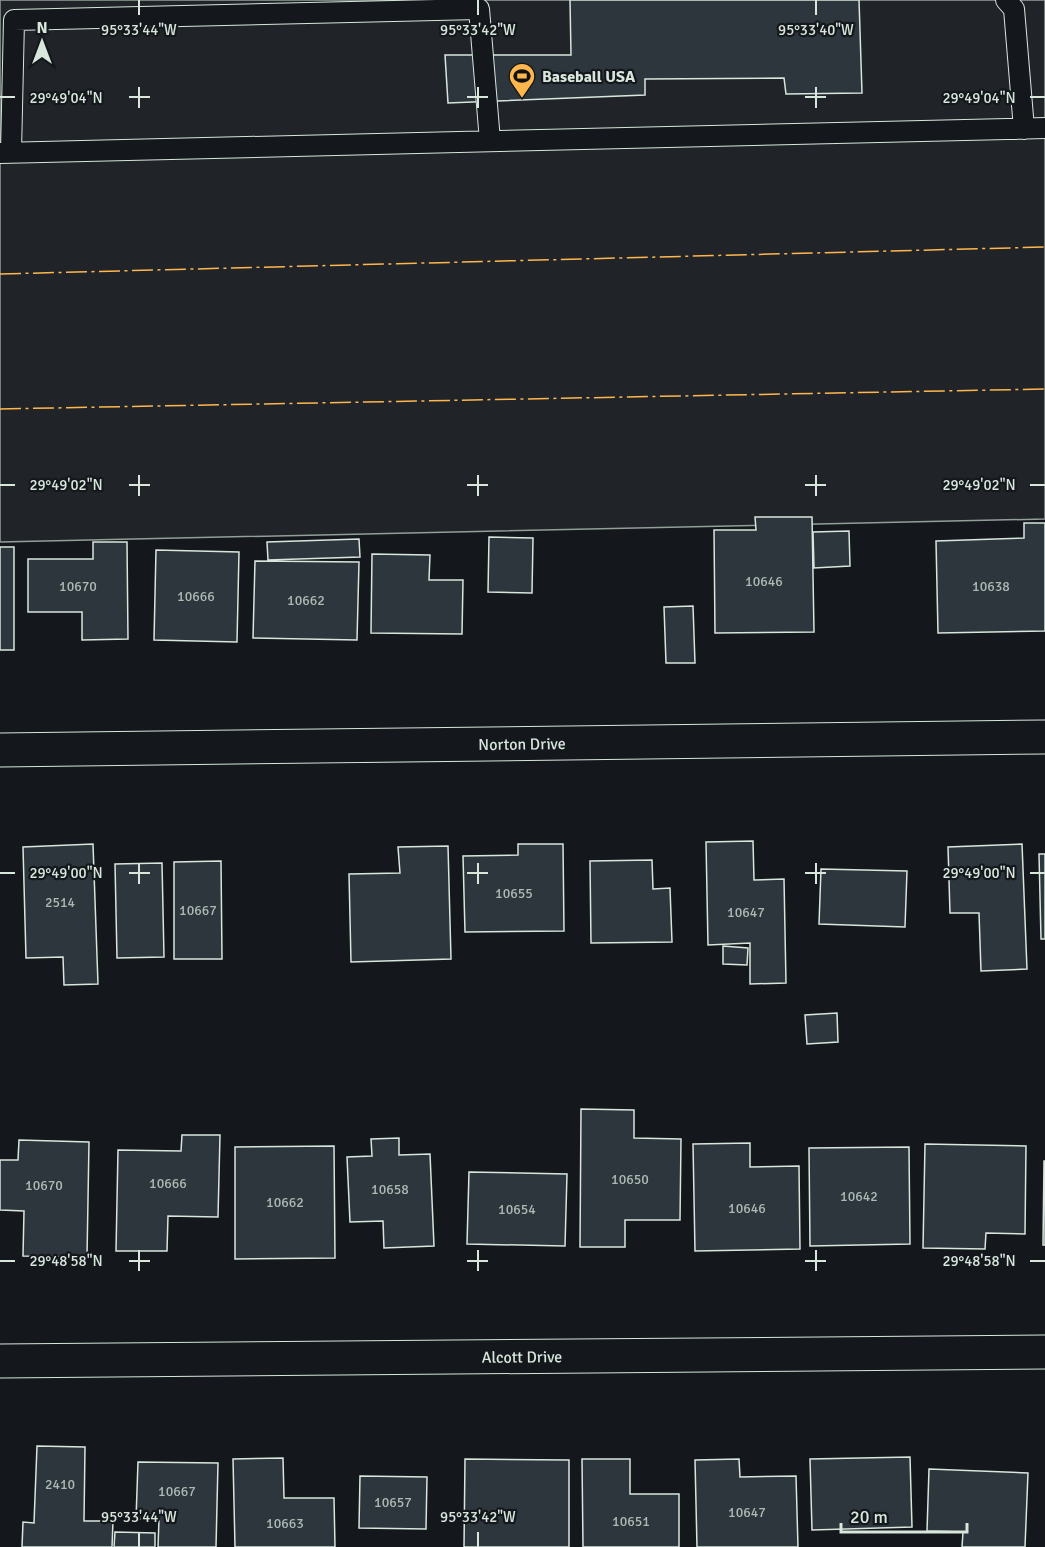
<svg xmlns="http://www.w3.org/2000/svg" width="1045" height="1547" font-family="Signika,sans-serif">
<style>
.green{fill:#202428;stroke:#939e99;stroke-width:1.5}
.building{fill:#2c363c;stroke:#d8e6dc;stroke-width:1.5}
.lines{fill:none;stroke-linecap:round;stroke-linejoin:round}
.lane-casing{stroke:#d8e6dc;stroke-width:22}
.street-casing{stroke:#d8e6dc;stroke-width:35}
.lane{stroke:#14181c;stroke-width:20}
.street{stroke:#14181c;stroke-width:33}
.power{stroke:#ffb74d;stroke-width:1.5;stroke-dasharray:21 4.5 3 4.5;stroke-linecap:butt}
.ticks{fill:none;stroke:#d8e6dc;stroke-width:2}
.labels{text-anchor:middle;stroke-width:4.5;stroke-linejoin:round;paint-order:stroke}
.number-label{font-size:14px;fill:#adbab4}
.poi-label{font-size:16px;font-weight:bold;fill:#d8e6dc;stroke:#14181c;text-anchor:start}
.street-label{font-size:16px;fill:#d8e6dc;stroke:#14181c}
.ticks-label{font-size:15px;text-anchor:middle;fill:#d8e6dc;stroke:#14181c;stroke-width:4.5;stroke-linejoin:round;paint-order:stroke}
</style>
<rect width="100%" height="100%" fill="#14181c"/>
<!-- green -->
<path class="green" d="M0,0H1045V519L0,542Z"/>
<!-- building -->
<path class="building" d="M570,0H859L862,93L786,94L784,78L645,79V95L448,103L445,55H571Z
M755,517H812L814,632L715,633L714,530H756Z
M1024,523H1045V631L938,633L936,541L1024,538Z
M849,531L850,566L814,568L813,532Z
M489,537L533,538L532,593L488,592Z
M359,539L360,557L268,560L267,542Z
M93,542H127L128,639L82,640V612H28V559H93Z
M0,547H14V650H0Z
M156,550L239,552L237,642L154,640Z
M372,554L430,555L429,580H463L462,634L371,633Z
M255,561L359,562L357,640L253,638Z
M693,606L695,663H666L664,607Z
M753,841L754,880L784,879L786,983L750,984V943L708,945L706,842Z
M93,844L98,984L64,985L63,957L26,958L23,847Z
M518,844H563L564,931L465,932L463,856L518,855Z
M1022,844L1027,969L981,971L979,913H950L948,847Z
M448,846L451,959L351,962L349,874L400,873L398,847Z
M1039,854H1045V939H1041Z
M652,860L653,889L670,888L672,942L591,943L590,861Z
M221,861L222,959H174V862Z
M162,863L164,957L117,958L115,864Z
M821,869L907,871L905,927L819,924Z
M723,946L748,948L747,965L723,964Z
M837,1013L838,1042L807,1044L805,1015Z
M581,1109L634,1110V1138L681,1139L680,1220H625V1247H580Z
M182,1135H220L218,1217L168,1216L167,1251H116L118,1150L181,1151Z
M399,1138V1155L430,1154L434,1246L384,1248L383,1221L350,1222L347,1157L372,1156L371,1139Z
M19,1140L89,1142L87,1257L23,1256L24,1211L0,1210V1160H18Z
M750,1143V1167L799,1166L800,1249L695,1251L693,1144Z
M925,1144L1026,1146L1025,1234L986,1233L985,1249L923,1248Z
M334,1146L335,1258L235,1259V1147Z
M909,1147L910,1244L810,1246L809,1148Z
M1044,1161H1045V1245H1043Z
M469,1172L567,1174L565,1246L467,1244Z
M37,1446L85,1447L84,1521H113L112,1547H22L23,1522L34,1523Z
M910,1457L912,1527L812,1530L810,1459Z
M283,1458L284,1498H334L335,1547H235L233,1459Z
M465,1459L569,1460V1547H464Z
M582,1459H630V1494H679V1547H583Z
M739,1459L740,1477L796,1476L798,1547H697L695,1460Z
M138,1462L218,1463L216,1547H158L159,1519H136Z
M929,1469L1028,1473L1025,1547H962L963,1532L927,1531Z
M360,1476L427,1477L426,1529L359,1528Z
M115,1532L155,1533V1547H114Z"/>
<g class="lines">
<!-- lane casing -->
<g class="lane-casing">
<path id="lane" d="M1006,0L1014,9L1024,129
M11,152L14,20L479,9L490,141
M0,153L1045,128"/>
</g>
<!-- street casing -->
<g class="street-casing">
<g id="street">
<path id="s1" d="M0,750L1045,737"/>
<path id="s2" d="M0,1361L1045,1352"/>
</g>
</g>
<!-- lane -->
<use href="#lane" class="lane"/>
<!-- street -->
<use href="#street" class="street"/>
<!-- power -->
<path class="power" d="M0,274L1045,247
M0,409L1045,389"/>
</g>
<!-- ticks -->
<path class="ticks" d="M139,0V15M478,0V15M816,0V15M139,87V108M478,87V108M816,87V108M0,97H15M129,97H150M467,97H488M805,97H826M1030,97H1045M139,475V496M478,475V496M816,475V496M0,485H15M129,485H150M467,485H488M805,485H826M1030,485H1045M139,863V884M478,863V884M816,863V884M0,873H15M129,873H150M467,873H488M805,873H826M1030,873H1045M139,1250V1271M478,1250V1271M816,1250V1271M0,1261H15M129,1261H150M467,1261H488M805,1261H826M1030,1261H1045M139,1532V1547M478,1532V1547"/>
<!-- icons -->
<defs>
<g id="stadium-pin" transform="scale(1.35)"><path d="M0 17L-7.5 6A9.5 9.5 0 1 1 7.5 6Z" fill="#ffb74d" stroke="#14181c"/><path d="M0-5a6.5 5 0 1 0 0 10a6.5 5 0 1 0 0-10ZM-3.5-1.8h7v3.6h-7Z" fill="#111"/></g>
</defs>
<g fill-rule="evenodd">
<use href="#stadium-pin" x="522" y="76"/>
</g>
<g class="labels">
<!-- number labels -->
<g class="number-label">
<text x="764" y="586">10646</text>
<text x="78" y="591">10670</text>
<text x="991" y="591">10638</text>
<text x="196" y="601">10666</text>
<text x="306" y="605">10662</text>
<text x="514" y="898">10655</text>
<text x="60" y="907">2514</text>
<text x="198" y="915">10667</text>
<text x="746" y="917">10647</text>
<text x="630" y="1184">10650</text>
<text x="168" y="1188">10666</text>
<text x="44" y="1190">10670</text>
<text x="390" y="1194">10658</text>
<text x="859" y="1201">10642</text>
<text x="285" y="1207">10662</text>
<text x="747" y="1213">10646</text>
<text x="517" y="1214">10654</text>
<text x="60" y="1489">2410</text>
<text x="177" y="1496">10667</text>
<text x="393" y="1507">10657</text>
<text x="747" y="1517">10647</text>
<text x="631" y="1526">10651</text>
<text x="285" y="1528">10663</text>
</g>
<!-- poi labels -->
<g class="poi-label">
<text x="542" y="82">Baseball USA</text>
</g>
<!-- street labels -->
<g class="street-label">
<text dy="6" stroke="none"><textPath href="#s1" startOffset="522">Norton Drive</textPath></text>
<text dy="6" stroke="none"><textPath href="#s2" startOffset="522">Alcott Drive</textPath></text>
</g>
</g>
<g class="ticks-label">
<text x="139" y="35">95°33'44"W</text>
<text x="478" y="35">95°33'42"W</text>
<text x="816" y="35">95°33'40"W</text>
<text x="66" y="103">29°49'04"N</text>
<text x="979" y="103">29°49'04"N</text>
<text x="66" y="490">29°49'02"N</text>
<text x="979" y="490">29°49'02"N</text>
<text x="66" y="878">29°49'00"N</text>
<text x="979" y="878">29°49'00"N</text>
<text x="66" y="1266">29°48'58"N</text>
<text x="979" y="1266">29°48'58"N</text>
<text x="139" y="1522">95°33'44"W</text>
<text x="478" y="1522">95°33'42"W</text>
</g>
<!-- north arrow -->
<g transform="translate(42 42)" stroke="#14181c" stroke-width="4.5" paint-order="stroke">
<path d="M0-4.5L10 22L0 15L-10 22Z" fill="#d8e6dc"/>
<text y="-9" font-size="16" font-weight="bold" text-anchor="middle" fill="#d8e6dc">N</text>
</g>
<!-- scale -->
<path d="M841 1523v9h126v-9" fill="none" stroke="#d8e6dc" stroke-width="3"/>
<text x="850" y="1523" font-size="18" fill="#d8e6dc" stroke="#14181c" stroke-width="4.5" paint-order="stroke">20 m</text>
</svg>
